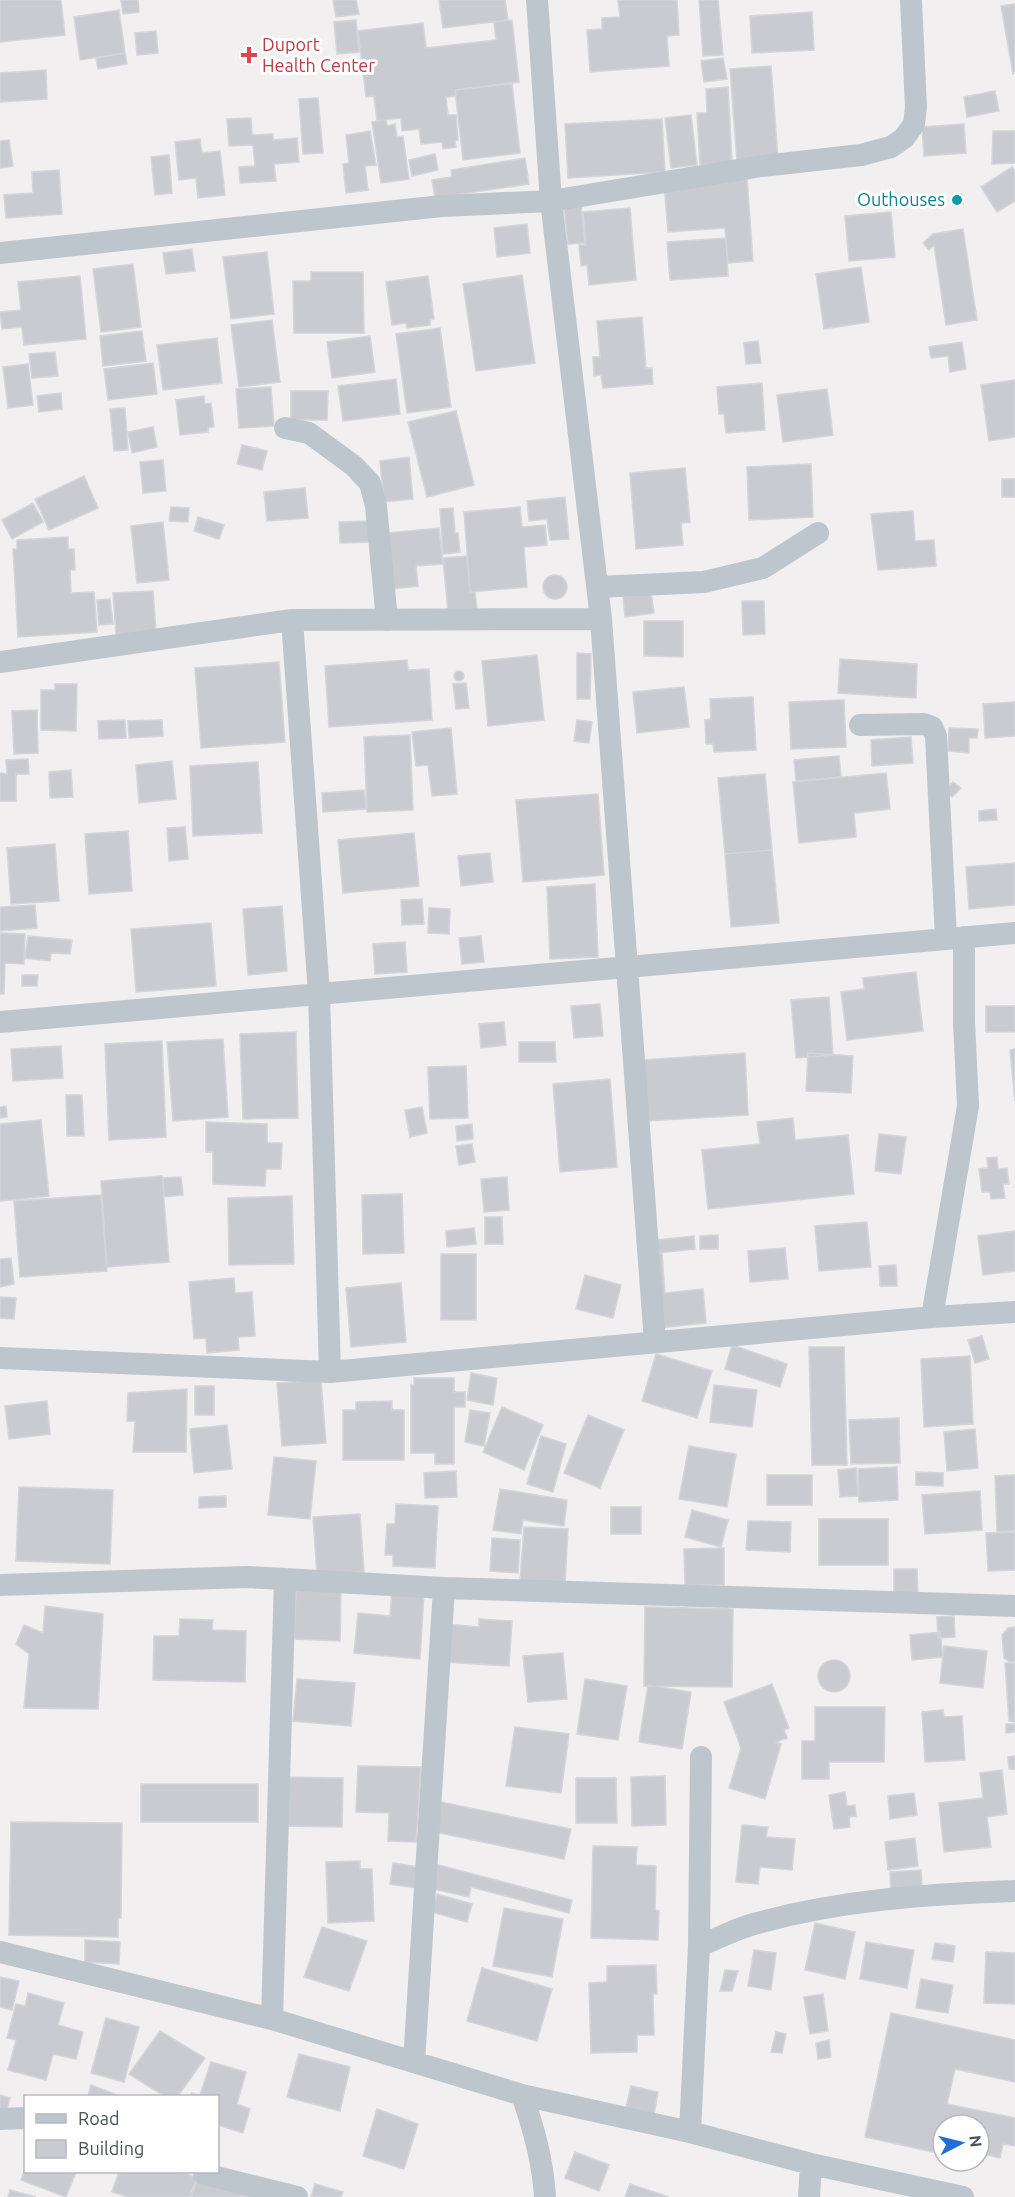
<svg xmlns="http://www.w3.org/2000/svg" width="1015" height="2197" font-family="Ubuntu,sans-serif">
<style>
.building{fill:#c9cbd1;stroke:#d3d5da;stroke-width:1.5}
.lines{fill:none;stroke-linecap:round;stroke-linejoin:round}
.minor{stroke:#bec6cd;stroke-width:22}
.health-dot{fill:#e0444e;stroke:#fff;stroke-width:2}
.culture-dot{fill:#0f9aa8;stroke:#fff;stroke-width:2}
.labels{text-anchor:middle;stroke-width:6;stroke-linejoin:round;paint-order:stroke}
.health-label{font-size:18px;fill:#be3a42;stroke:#fff;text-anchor:start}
.culture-label{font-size:18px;fill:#0d838f;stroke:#fff;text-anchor:end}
</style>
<rect width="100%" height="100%" fill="#f1efef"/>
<!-- building -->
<path class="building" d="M0,0H61L65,35L0,42Z
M121,0H138L139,12L123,14Z
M333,0H356L359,14L336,17Z
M439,0H505L508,20L443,28Z
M618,0H677L679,35L667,36L669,66L590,72L587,30L602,29V18L620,17Z
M699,0H718L723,55L703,56Z
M1015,4V73L1013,74L1001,6Z
M119,10L125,53L80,60L74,17Z
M812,12L814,50L752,53L750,16Z
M356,20L359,52L337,54L334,22Z
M512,20L519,82L455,90L456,96L446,97L448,115H456L458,140L455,141L456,147L443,149L442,142L421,144L419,129L402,131L401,118L377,121L374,96L366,97L358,31L423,23L426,48L496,40L494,22Z
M156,31L158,53L137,55L135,33Z
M125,53L127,64L98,69L96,58Z
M723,58L727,79L704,82L701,61Z
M771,66L778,159L737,162L730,69Z
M46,70L47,99L0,102V73Z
M512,84L520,153L463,160L455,90Z
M728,87L732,163L700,165L697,113H707L706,89Z
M995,91L999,111L967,117L964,97Z
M318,98L323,153L303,154L299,99Z
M691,115L697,165L671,168L665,118Z
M251,118L252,135L273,134V140L297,138L299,162L274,164L276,181L240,183L239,167L255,166L253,145L229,146L227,119Z
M662,119L665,172L568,178L565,124Z
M386,120L387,126L395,124L397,137L403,136L409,179L381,183L372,122Z
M964,124L966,153L924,156L922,127Z
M370,131L376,165L365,166L368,190L346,193L343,164L349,163L346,135Z
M993,131H1015V163L992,164Z
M200,139L202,153L220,151L225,195L198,198L196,178L179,180L175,142Z
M9,140L13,166L0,168V141Z
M435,154L438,170L412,176L409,160Z
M169,155L172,193L155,195L151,157Z
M525,158L529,184L435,198L432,180L452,177L451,170Z
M1012,167L1015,171V201L997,212L981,187Z
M59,170L62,214L6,218L4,195L33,193L32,172Z
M747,178L753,261L728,263L725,228L668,232L664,183Z
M962,194L963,204L953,205L952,196Z
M581,205L585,243L568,244L564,207Z
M630,208L636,280L589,285L587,265L581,266L579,245H586L583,212Z
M891,212L895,257L849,261L845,216Z
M527,224L530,253L497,257L494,228Z
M963,229L977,320L946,325L934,245L929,250L923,243L933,234Z
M726,238L728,276L670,280L667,242Z
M192,249L195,271L166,274L163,253Z
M267,252L274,314L231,319L223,257Z
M133,264L141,327L101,332L93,269Z
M861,267L869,322L824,329L816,274Z
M311,272H363L364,333H294L293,281H311Z
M522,275L535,363L476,371L463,284Z
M80,276L86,339L24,345L22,327L2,329L0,312L21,310L18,282Z
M428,276L434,319L430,320V325L407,328L406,323L392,325L386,282Z
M642,317L646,368H652L653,384L603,388L601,375L594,376L593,357H600L597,321Z
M272,320L280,382L239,387L231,325Z
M440,328L451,407L407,413L396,334Z
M142,331L146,361L103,366L100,336Z
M370,336L375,372L332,378L327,342Z
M217,338L222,383L163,390L157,345Z
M758,341L761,363L746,364L744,343Z
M962,342L966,369L950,372L948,356L931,358L929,347Z
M55,352L58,376L32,378L29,354Z
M153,363L157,394L108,400L104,369Z
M28,364L33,405L8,408L3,367Z
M396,379L400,414L343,421L338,386Z
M1015,380V437L989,441L981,385Z
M762,383L765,430L726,433L724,414H719L717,387Z
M271,387L274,426L239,428L236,389Z
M827,389L833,435L783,442L777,395Z
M291,391H328L327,420H291Z
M61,393L62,409L39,412L37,396Z
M204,396L205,404L211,403L214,427L208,428V432L180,435L176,400Z
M125,408L128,450L114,451L110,409Z
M456,411L474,485L427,497L408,422Z
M153,427L157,447L132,453L128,432Z
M242,445L267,451L262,470L237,464Z
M409,457L413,499L384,502L380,461Z
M163,460L166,491L143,493L140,462Z
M811,464L813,517L749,520L747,467Z
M685,468L690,522L681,523L683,545L636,549L630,473Z
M84,476L98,508L49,530L35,499Z
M1002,479H1015V497H1002Z
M305,488L308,518L267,521L264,492Z
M565,497L569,539L550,540L547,519L529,521L527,501Z
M33,503L43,522L12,539L2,520Z
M171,507L189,508L188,522L169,521Z
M520,507L522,527L545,525L547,545L524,547L527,587L470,592L464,512Z
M453,508L455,533H458L460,552L443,554L440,509Z
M913,511L915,541L934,540L936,566L878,570L871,514Z
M198,517L224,525L219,539L194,531Z
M371,521V542L340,543L339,522Z
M163,522L169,580L137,583L131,526Z
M439,528L443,564L416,566L418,586L392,589L388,533Z
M68,537V549H74L75,570H70L71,593L94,592L97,632L18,637L13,549H17V540Z
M467,556L470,592H475L477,610L448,612L443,558Z
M543 587a12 12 0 1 1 24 0a12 12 0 1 1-24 0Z
M153,591L156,632L116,634L113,593Z
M651,593L654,613L625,617L623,597Z
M110,599L113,624L99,625L97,600Z
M742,601H764L765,634L743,635Z
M644,621H683V657L644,656Z
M577,653L591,654L590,699H577Z
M537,655L544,720L488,726L482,661Z
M840,659L917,664L916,698L838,693Z
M407,660L408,670L429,669L432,720L329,727L325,666Z
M279,662L285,742L201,748L195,668Z
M454 676a5 5 0 1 1 10 0a5 5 0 1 1-10 0Z
M466,683L469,708L456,709L453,684Z
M55,684H77L76,731L41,730V690H55Z
M684,687L689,727L637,733L633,692Z
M753,697L756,750L714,752L713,744H706L705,720L711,719L710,699Z
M844,700L846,747L791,749L789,702Z
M1015,702V736L985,738L983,704Z
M37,710L38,753L14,754L12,711Z
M125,720L126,738L99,739L98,721Z
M162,720L163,736L129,738L128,721Z
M577,720L592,722L589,743L574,741Z
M451,728L457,794L432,796L428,765L416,766L412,732Z
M949,728L978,729L977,738H969V753L948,751Z
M410,735L413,810L367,812L364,737Z
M911,737L913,763L872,766L871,740Z
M839,756L841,777L796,781L794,760Z
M28,759L29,774H16V801H0V773L7,774L6,760Z
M172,761L176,799L139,803L136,765Z
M258,762L262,833L193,836L190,766Z
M71,770L73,797L50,798L49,772Z
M886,773L890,809L854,813L856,837L799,843L793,782Z
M765,774L772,850L725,854L718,778Z
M953,782L961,788L952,797L945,791Z
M364,790L366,809L323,812L322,793Z
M598,794L604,875L523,882L516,800Z
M996,809L997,820L979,821V811Z
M185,827L188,859L169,861L167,828Z
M128,831L132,891L89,894L85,834Z
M414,833L419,886L343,893L338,840Z
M55,844L59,901L11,904L7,848Z
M772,850L779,923L731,927L725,854Z
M490,853L493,882L461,886L458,856Z
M1015,863V905L969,909L966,867Z
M595,884L598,957L550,959L547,887Z
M422,899L424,924L402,925L401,900Z
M35,905L37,928L0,931V907Z
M282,906L287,971L248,975L243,909Z
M429,908L450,909L449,934L428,933Z
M211,923L216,986L136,992L131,929Z
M0,933L25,934L24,964L5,963L4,994H0Z
M28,936L72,940L70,954L51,953L50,961L25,958Z
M481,936L484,962L462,964L459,938Z
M405,942L407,972L375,974L373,944Z
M916,972L923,1031L847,1040L841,992L864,989L863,978Z
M22,975H38L37,986H22Z
M829,997L833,1055L796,1058L791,1000Z
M600,1004L603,1036L574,1038L571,1006Z
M986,1006H1015V1032H986Z
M504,1022L506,1045L481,1048L479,1024Z
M296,1032L298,1118L243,1119L240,1034Z
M223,1039L228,1117L173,1121L167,1042Z
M162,1041L166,1137L109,1140L105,1044Z
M519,1042H555L556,1062H519Z
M61,1046L63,1078L13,1081L11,1049Z
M1015,1049V1101L1010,1050Z
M745,1053L748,1115L646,1121L642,1060Z
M808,1053L853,1056L851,1093L806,1091Z
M466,1066L468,1118L430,1119L428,1067Z
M610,1079L617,1167L560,1172L553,1084Z
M66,1095H82L84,1136H67Z
M6,1106L7,1117L0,1118V1107Z
M422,1107L427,1133L410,1137L405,1110Z
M793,1118L795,1140L848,1135L854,1194L708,1209L702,1150L760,1144L757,1122Z
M41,1120L49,1196L0,1201V1124Z
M206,1122L267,1124V1143H282L281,1169H266L265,1186L213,1184V1152H206Z
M472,1124L473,1139L457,1141L456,1126Z
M879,1134L906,1137L901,1174L875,1171Z
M472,1144L475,1162L459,1165L456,1146Z
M997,1157L998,1169L1007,1168L1009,1184H1003L1005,1198L991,1199L990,1192H982L979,1169L988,1168L987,1158Z
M162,1176L169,1262L107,1267L101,1181Z
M181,1177L183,1195L164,1197L163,1178Z
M507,1177L509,1210L484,1212L481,1179Z
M402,1194L404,1253L363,1254L362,1195Z
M101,1195L107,1271L20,1277L14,1201Z
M292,1196L294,1264L229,1265L228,1198Z
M485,1217H502L503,1244H485Z
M867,1222L871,1267L819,1271L815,1226Z
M474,1228L476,1244L447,1247L446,1231Z
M1015,1231V1271L983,1275L978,1236Z
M718,1235V1249H700V1236Z
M694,1236L695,1249L657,1253L656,1240Z
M785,1248L788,1279L750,1282L748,1251Z
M662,1253L665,1293L703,1289L706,1323L659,1328L652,1254Z
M441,1254H476V1320H441Z
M11,1258L14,1284L0,1287V1259Z
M896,1265L897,1286H880L879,1266Z
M585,1275L621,1285L613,1318L576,1309Z
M234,1278L235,1293L252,1292L255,1336L238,1337L239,1350L207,1353L206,1338L194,1339L189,1282Z
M401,1283L406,1342L351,1347L346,1288Z
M0,1297L16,1298L14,1319L0,1318Z
M982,1336L989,1359L975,1363L968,1340Z
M732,1345L787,1364L780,1387L725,1369Z
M809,1347H844L847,1465H812Z
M656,1354L712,1371L697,1418L642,1401Z
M970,1356L973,1424L924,1427L921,1359Z
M471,1373L497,1378L493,1405L467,1400Z
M414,1378H454V1392H465V1407H454V1464H435V1453H411V1385H414Z
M321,1380L326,1443L282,1446L277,1383Z
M714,1385L757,1390L752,1427L710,1422Z
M195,1386H214V1415H195Z
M187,1389L186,1452H133L135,1421H127L128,1393Z
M47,1401L50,1434L9,1439L5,1406Z
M392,1401V1410H404V1460H343V1410H356V1402Z
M502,1407L543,1425L524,1470L483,1452Z
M470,1410L490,1413L484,1446L465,1442Z
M588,1415L624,1430L600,1488L564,1473Z
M899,1418L900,1463L851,1464L849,1420Z
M227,1425L232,1469L194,1473L190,1429Z
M975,1429L978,1468L947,1471L944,1432Z
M541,1436L566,1444L553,1492L527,1484Z
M689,1446L736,1454L727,1507L679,1499Z
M274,1457L316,1461L310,1519L268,1515Z
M897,1467L898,1500L859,1502L858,1469Z
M856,1468L858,1496L840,1497L838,1470Z
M456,1471L457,1497L425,1498L424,1473Z
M916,1472L943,1473V1486L916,1485Z
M767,1475H812V1505H767Z
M1015,1475V1531L997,1532L995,1476Z
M19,1487L113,1490L110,1564L16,1561Z
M500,1489L567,1500L564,1526L523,1520L521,1534L493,1530Z
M980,1491L982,1530L925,1534L922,1495Z
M226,1496V1507L199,1508V1497Z
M396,1504L438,1506L435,1568L393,1566V1555H385L387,1524H395Z
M611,1507H641V1534H611Z
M692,1510L728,1520L721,1547L685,1537Z
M360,1514L364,1572L317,1575L313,1517Z
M819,1519H888V1565H819Z
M748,1521L791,1522L790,1552L746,1550Z
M524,1527L568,1529L565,1583L520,1581Z
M1015,1532V1570L988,1571L986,1533Z
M492,1538L520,1540L518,1573L490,1571Z
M724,1548V1585H685L684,1549Z
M894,1569H917L918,1597H894Z
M296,1588L341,1591L340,1641L294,1639Z
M392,1590L424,1593L420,1659L354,1653L358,1613L390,1616Z
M45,1606L103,1614L98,1709L24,1708L29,1654L16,1644L24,1625L43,1633Z
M645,1607L733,1609L732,1687L644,1686Z
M954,1616L955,1637L938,1638L937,1617Z
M180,1619L213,1620L212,1630L246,1631L245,1682L153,1680L154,1636H179Z
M479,1619L512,1621L509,1666L444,1662L446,1624L479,1627Z
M1015,1627V1661L1010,1662L1004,1658L1002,1635L1008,1628Z
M940,1632L943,1657L912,1660L910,1635Z
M944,1646L987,1651L983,1688L940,1683Z
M563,1653L567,1699L528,1702L523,1656Z
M818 1676a16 16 0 1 1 32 0a16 16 0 1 1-32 0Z
M1005,1663H1015V1722L1009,1721Z
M297,1679L355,1683L351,1726L293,1721Z
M585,1679L627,1686L618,1740L577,1734Z
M772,1684L789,1728L784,1730L787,1738L776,1742L781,1744L765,1799L729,1788L741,1748L724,1702Z
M648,1685L691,1692L682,1749L639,1742Z
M815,1707H885L884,1762H829V1779H802V1741H815Z
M943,1710L944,1717L962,1716L965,1760L925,1762L922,1712Z
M1006,1724H1015V1732L1006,1733Z
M515,1727L569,1734L561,1793L506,1786Z
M1015,1756V1769H1009L1008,1757Z
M358,1766L421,1767L416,1842L388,1841L389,1813L356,1812Z
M1002,1770L1007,1814L987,1817L991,1847L944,1852L939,1803L983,1798L980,1773Z
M665,1776L666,1825L632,1826L631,1777Z
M282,1777L343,1778L342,1827L281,1826Z
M576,1778H616L617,1823H576Z
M141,1784H258V1822H141Z
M845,1792L847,1806L855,1805L856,1816L849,1817L850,1827L834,1829L829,1795Z
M914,1793L917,1815L890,1819L888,1796Z
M436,1801L571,1829L564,1859L430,1831Z
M11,1822L122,1823L121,1918H118V1937L9,1935Z
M742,1825L768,1827L766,1837L795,1839L792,1870L760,1867L758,1884L736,1882Z
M915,1838L918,1866L888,1870L885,1842Z
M593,1846L637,1847L636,1865L656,1866L655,1910L659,1911L658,1940L591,1938Z
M360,1861V1869H372L374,1921L328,1923L326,1862Z
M393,1863L419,1867L416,1888L390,1884Z
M435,1864L572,1900L569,1913L471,1887L469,1897L429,1888Z
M921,1870L923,1901L891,1903L890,1872Z
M437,1894L472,1904L467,1922L432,1912Z
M504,1908L563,1919L552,1977L493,1966Z
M815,1923L855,1932L845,1979L805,1970Z
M322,1927L367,1941L349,1991L304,1977Z
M85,1940L120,1942L119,1964L85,1962Z
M866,1942L914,1950L907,1988L860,1979Z
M935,1943L955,1946L953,1962L932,1959Z
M754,1950L776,1953L771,1990L748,1986Z
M986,1952L1015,1953V2004L984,2003Z
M656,1965L657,1994H653L654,2035H637V2052L591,2053L589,1983L607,1982V1966Z
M482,1968L552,1989L537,2041L467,2021Z
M725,1970L738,1971L732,1991H720Z
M0,1977L19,1981L12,2010L0,2007Z
M921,1979L953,1985L948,2013L916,2008Z
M28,1993L64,2003L58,2025L83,2032L76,2059L53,2054L46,2080L8,2070L16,2040L7,2038L16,2004L25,2006Z
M823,1994L828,2031L810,2034L804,1997Z
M891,2013L1015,2040V2082L955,2069L947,2104L1015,2118V2146L1003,2144L1000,2158L979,2153V2125H943V2146L935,2144L933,2152L865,2137Z
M106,2018L139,2027L124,2082L91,2073Z
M160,2031L205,2058L178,2096H164L129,2074Z
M776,2032L786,2034L782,2053L771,2052Z
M829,2040L831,2057L818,2059L816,2043Z
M299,2054L350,2067L340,2111L287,2097Z
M211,2062L246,2072L237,2104L250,2109L243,2133L218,2125V2096H190L192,2093L200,2095Z
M91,2085L120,2096H88Z
M631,2086L658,2092L654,2114L626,2108Z
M0,2095L10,2098L5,2116L0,2115Z
M377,2109L418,2124L404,2169L363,2156Z
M575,2152L609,2165L599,2191L565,2178Z
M26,2168V2172H76L66,2197L21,2180Z
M119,2172H180L198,2178L191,2197H128L112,2192Z
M200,2172L268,2197H189Z
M315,2184L343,2192L341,2197H311Z
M630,2184L669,2197H625Z
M10,2190L36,2197H8Z"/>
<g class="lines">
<!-- minor -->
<path class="minor" d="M537,0L551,201L601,619
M0,253L442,206L551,201L762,166L861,155L891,147L904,138L914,124L916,107L911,0
M285,428L309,433L354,466L370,483L376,506L387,620
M598,587L704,582L763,568L818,533
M292,620L319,993L330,1372
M0,662L292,620L601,619L655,1342
M860,725L924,724L932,727L936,736L946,938
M0,1022L1015,933
M932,1317L968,1106L964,1022V937
M0,1358L330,1372L932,1317L1015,1312
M0,1585L247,1577L444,1588L1015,1606
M699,1946L701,1757
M0,1952L272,2019L522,2095L690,2132L811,2164L963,2197
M272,2019L285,1579
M414,2062L444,1588
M522,2095C534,2129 543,2161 545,2197
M0,2119L26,2118
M690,2132L699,1946C717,1939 735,1929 754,1924C839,1900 927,1894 1015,1891
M204,2174L297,2197
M809,2197L811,2164"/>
</g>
<!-- markers -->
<path class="health-dot" d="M246 46h6v6h6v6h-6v6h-6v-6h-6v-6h6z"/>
<circle class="culture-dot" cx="957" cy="200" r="6"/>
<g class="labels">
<!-- health labels -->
<g class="health-label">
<text x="262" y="51">Duport<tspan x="262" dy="21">Health Center</tspan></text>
</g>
<!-- culture labels -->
<g class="culture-label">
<text x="945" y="206">Outhouses</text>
</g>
</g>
<!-- legend -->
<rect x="24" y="2095" width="195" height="78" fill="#ffffff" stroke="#b6b9bd" stroke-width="1.5"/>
<rect x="36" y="2114" width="30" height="9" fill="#bec6cd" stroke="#b6b9bd" stroke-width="1.5"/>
<text x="78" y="2125" font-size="18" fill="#48515b">Road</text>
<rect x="36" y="2140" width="30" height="18" fill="#c9cbd1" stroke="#b6b9bd" stroke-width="1.5"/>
<text x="78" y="2155" font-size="18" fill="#48515b">Building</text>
<!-- north arrow -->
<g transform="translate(961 2143) rotate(83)"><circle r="28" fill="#ffffff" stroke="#b6b9bd" stroke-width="1.5"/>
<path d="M0-4.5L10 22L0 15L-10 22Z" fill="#236ed6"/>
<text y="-9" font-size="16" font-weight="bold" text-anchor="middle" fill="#48515b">N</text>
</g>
</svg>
